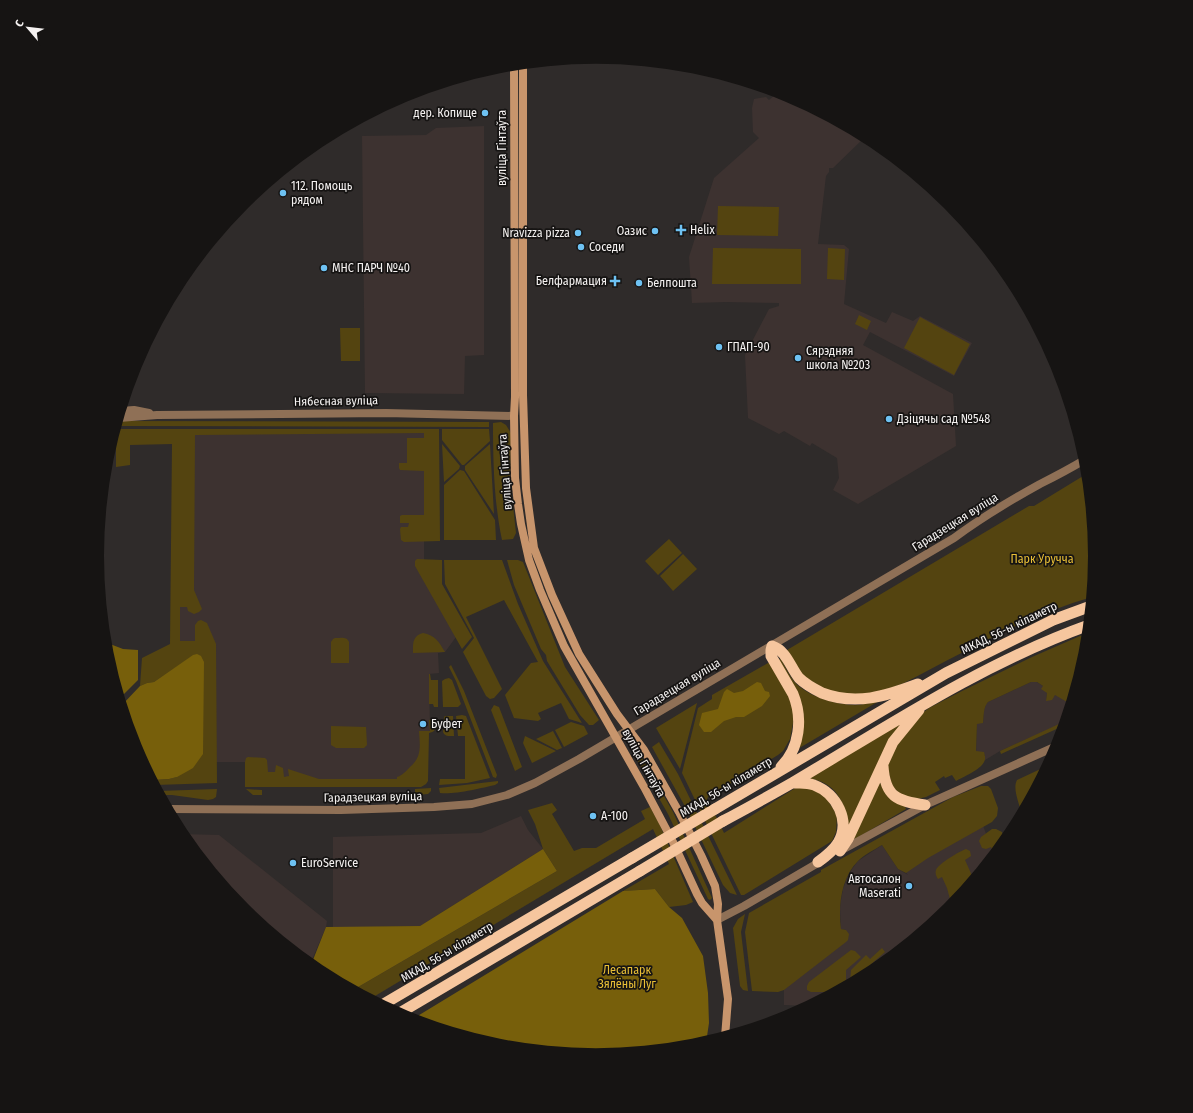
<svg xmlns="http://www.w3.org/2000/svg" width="1193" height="1113" font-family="'Fira Sans Condensed',sans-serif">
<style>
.built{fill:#3d3230}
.green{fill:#544410}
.forest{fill:#775f0b}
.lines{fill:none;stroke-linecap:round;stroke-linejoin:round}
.minor{stroke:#8f7056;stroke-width:8}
.tertiary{stroke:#8f7056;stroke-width:8}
.secondary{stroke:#c8956c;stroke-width:8}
.trunk{stroke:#f6c69e;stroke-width:11}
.trunk-bridge{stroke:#f6c69e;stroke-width:11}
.poi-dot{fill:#6ec2f3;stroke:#161413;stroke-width:1.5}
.labels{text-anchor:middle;stroke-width:3.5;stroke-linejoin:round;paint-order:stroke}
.poi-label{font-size:12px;fill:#f5f2f1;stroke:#161413;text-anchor:start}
.street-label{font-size:12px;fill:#f5f2f1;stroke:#161413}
.park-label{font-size:12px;fill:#e9bf36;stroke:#161413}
</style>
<rect width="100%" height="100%" fill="#2f2b2a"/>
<!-- built -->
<path class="built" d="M784,94L865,137L833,168H829V172L826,176L818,244L844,245L849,249L844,304L886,323L892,312L913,321L920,316L972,343L954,376L870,332L863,345L953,394L956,446L858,504L833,490L839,478L837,458L812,443L810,446L784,431L779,434L748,418L745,355L769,309L779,306V303L726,302L692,303L689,257L714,178L759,138L753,132L752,108L754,99L766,97L769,100L775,95L779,99Z
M484,126V355L465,356L464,394L365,393L362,136L426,135L436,128Z
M190,431H424V576L456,637L445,652L438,653L439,673L429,674L430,731H422L423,775L416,783L275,782L246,762H215L212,646L174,644Z
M1035,681L1043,686L1047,693L1046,700L1055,695L1070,697L1073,699L1066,722L1000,751L985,760V755L976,752L977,723H983L984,710L986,704L988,702L1031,682Z
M521,816L528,830L543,849L420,926L333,928V837L481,833Z
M982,823L994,855L950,910L874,972L810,1006L784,1005V990L846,930L841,929L840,909L841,900L843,889L847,878L852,869L858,861L882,845L898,869L908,875L904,870Z
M181,834L219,835L327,921L326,927L311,962L309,964L243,910Z"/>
<!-- green -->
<path class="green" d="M718,206L779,207L778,236L717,235Z
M713,248L801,249V284H712Z
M828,248L845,249L844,280L827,279Z
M859,315L871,321L867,330L855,324Z
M920,317L970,344L954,375L904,348Z
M340,328H360V361H341Z
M118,421L489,422V427L117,426Z
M501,422L506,425L511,433L510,478L516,533L513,539L502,540C494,502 493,462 493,423Z
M116,429H439L440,541L404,542L401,540L400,529L401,527H408L409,523H400V516L402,515H424V471L400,470L399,468V463H407V438H424V433L195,435L194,590L202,609L199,612L194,614L188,611L187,607H180V641H195V625L198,621L201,620L207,623L216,644L217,783L155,785L153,780L169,779L177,777L194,655L154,682L147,683L140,686L142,658L170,644L172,444L130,445V465L116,467V444L113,437Z
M442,429H489L490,441L464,465H462L442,440Z
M442,444L460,466L459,469L444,482Z
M490,444L494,514L465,470V466Z
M460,470L464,471L495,520L496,540H444V485Z
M1088,473L1096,557L1092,597C1026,616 965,652 904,683L885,690L862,695L844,694L826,690L800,674L787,650L1029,506H1034Z
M669,539L682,553L658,575L645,561Z
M683,554L697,569L673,591L660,576Z
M417,559L442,560V584L472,637L462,649L415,566V561Z
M444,560H502L518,604L543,661L582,723L569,719L561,703L538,713L541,719L538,721L514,718L505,695L531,663L538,662L504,600L466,617L502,689L494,698L490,699L486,696L463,652L474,638L445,584Z
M507,560H518L523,562L565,667L599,720L593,725H589L580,715L547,661L546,655L541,649L514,585Z
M423,633C435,635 439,642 445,652L413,653C413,644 412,636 423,633Z
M1088,634L1086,654L1073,699L1070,697L1067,702L1055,695L1052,700L1046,701L1047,693L1041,689L1043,686L1037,682H1031L988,702C983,708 984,715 983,723L977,724L976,751L984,752C985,756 986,759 984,762C980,770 963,777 956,781L952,775L945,778L944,776L935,782L940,790L926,797L917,799L902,796L892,786L887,765L893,748L920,715L929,708L960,692L1032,657L1080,636Z
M335,638C340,638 347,636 349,642V663H331V642L333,639Z
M781,659C786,668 791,680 800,687C812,697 836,704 852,705C860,706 871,702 879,701L796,750C798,740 802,730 803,720C806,700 788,677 778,660Z
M768,663H770L793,704V723L790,739L783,751L778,755L707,798L724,833L797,787L812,789L825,796L837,815L836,832L832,841L744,895H741L682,773L698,708L712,699V695Z
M451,665L464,691L497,775L496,778L493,777L456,681L449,667Z
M429,674H430L431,680H438V707H434L433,704H429Z
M449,678L452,680L461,704L458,707H443L442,681L445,679Z
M697,703L680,769L656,728Z
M494,705L499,707L522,767L515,771L491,710Z
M462,715L466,716L490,778L467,783L439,785L440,779H465V736H458L456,716Z
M445,716H453L454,736C450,736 445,737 443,732L444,717Z
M433,719L435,721C435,729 437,731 429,733L428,781L426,784L421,787H245V762L246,758L248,757L265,758L267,760L268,772H275L276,765L283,768L284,777L289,776L288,769L319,779H397V777C403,775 406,771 410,767C422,757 420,746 419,731H430L429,720Z
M905,720L849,828C844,801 837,782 807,778Z
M571,722L584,726L588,734L564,747L555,730Z
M1059,724L1061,727L1001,754L1000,751Z
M331,726L366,727L367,745L364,748H336L331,745Z
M553,731L562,748L557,750L536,739Z
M525,736L556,751L532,763L523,743Z
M659,742L678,774L737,895L730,893L723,885L687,810L652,747Z
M635,747L637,749L673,812L712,898L710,900L708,899L668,814L632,751L633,748Z
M1049,765L1022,815C1020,805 1012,789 1017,780Z
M498,781V783L495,785C482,788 453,795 440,793L439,788Z
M879,781C886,792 891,803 905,806L906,809L850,842Z
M981,786H988L991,789L998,808L997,816L992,822L928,858L906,873L898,869L882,845C874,850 865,854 858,861C841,878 838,906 841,929L846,930L849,934L848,940L846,942L784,990L778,992L752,991L745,932L749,913L821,872V870L953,797Z
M431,788V791L428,794L417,795L415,793V789Z
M217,789L216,797L213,799L208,800L172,795H160L158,791Z
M246,789L262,790V795H253Z
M552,803L557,810L552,814L574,851L582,848H596L645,819L641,811L650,807L659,823L693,902L686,905L669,907L655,889L623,891L669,864L653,829L370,999L353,990L557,871L543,849L535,824L528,810Z
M992,829H996L1002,832L1005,843L994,855L991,847L986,849L982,848L979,841L981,837Z
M966,849L970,851L971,856L965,860L974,880L955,903L954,898L950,899L947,888L942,877L938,879C936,876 935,873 936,870C938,864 960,851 966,849Z
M745,914L741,932L748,991L743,990L740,986L733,928L738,919Z
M882,948L885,952L862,972L866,976L852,984L850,982L851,970L866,955L870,959Z
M851,950L855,951L861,957L846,970V983L848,986L836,992H811L807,990V986L809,982Z"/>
<!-- forest -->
<path class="forest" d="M110,644L123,649L138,650V680L120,698L109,663Z
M197,654L201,656L204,662L203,754L193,768L186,772L177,777L169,779L153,780L135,747L122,705L140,686L147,683L154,682L193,655Z
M757,682L761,683L765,691L769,692L770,696L762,706L744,717H736L724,721L711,732H704L699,725L702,713L718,709L724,692L727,689L734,693L743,691Z
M543,849L557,871L353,990L319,972L311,965L326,927L420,926Z
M655,889L669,907L682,918L703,956L708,993L709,1023L706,1043L694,1046L596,1056L499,1046L411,1020L623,891Z
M796,1006H809L786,1018L787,1013Z"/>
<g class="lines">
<!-- minor -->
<path class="minor" d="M121,411L134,410L149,413
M119,418L157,415L386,413L514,416
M840,851L925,805L1059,745
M717,920L744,906L823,860"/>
<!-- tertiary -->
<path class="tertiary" d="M168,809L341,810L434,807L472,804L507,795L535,783L579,759L954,538C981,518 1011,500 1040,484C1056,476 1071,468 1086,459"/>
<!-- secondary -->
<path class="secondary" d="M523,64V395L526,488L534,548L552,595L579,654L617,714L644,750L679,812L701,855L715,886L718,904L717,920L728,999L725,1037
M514,65L515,397L514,416L515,478L518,504L521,524L529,560L540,590L564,646L644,787L673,842L697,894L702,903L717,920"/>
<!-- trunk -->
<path class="trunk" d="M883,766C885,797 897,801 925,805
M781,767C800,748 803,718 793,694L771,656V650L772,646C787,651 790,667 799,678C806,685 814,689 822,693C856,706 886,696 918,684
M793,783C800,783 807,782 814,785C837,794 851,821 838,843C833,851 825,857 818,862
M715,809L946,673L1053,620L1091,606
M723,821C746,809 769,796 792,783C888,726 983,663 1089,625
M840,851L848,839L893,742L919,710
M382,1005L632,858
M398,1014L640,871"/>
<!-- trunk-bridge -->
<path class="trunk-bridge" d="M632,858L715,809
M640,871L723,821"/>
</g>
<!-- markers -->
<g class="poi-dot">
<circle cx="485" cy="113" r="4"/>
<circle cx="283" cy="193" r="4"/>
<path d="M679 224h4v4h4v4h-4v4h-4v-4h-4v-4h4z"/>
<circle cx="655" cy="231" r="4"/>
<circle cx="578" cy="233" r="4"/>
<circle cx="581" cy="247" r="4"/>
<circle cx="324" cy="268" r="4"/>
<path d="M613 275h4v4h4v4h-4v4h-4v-4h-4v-4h4z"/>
<circle cx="639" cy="283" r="4"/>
<circle cx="719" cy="347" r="4"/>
<circle cx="798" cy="358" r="4"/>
<circle cx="889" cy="419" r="4"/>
<circle cx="423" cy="724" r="4"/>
<circle cx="593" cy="816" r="4"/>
<circle cx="293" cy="863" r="4"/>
<circle cx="909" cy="886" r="4"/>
</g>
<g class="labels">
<!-- poi labels -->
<g class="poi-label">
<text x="477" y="117" text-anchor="end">дер. Копище</text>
<text x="291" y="190">112. Помощь<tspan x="291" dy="14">рядом</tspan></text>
<text x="690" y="234">Helix</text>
<text x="647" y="235" text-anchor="end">Оазис</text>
<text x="570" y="237" text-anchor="end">Nravizza pizza</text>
<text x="589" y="251">Соседи</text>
<text x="332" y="272">МНС ПАРЧ №40</text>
<text x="607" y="285" text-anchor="end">Белфармация</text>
<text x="647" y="287">Белпошта</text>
<text x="727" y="351">ГПАП-90</text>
<text x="806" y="355">Сярэдняя<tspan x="806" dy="14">школа №203</tspan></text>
<text x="897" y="423">Дзіцячы сад №548</text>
<text x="431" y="728">Буфет</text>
<text x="601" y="820">A-100</text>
<text x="301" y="867">EuroService</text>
<text x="901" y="883" text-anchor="end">Автосалон<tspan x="901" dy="14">Maserati</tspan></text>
</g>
<!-- street labels -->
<g class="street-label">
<text transform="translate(502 148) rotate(-90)" y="4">вуліца Гінтаўта</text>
<text transform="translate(336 401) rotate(-1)" y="4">Нябесная вуліца</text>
<text transform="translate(505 472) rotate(-94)" y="4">вуліца Гінтаўта</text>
<text transform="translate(955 522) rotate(-32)" y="4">Гарадзецкая вуліца</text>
<text transform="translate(1009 628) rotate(-26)" y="4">МКАД, 56-ы кіламетр</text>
<text transform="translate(677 687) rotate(-31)" y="4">Гарадзецкая вуліца</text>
<text transform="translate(644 763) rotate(61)" y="4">вуліца Гінтаўта</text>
<text transform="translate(726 787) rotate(-31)" y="4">МКАД, 56-ы кіламетр</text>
<text transform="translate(373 797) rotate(-1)" y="4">Гарадзецкая вуліца</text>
<text transform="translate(447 952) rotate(-31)" y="4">МКАД, 56-ы кіламетр</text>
</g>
<!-- park labels -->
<g class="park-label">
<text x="1042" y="563">Парк Уручча</text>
<text x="627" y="974">Лесапарк<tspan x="627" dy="14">Зялёны Луг</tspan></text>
</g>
</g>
<!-- crop -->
<path d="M0 0H1193V1113H0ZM104 556a492 492 0 1 1 984 0a492 492 0 1 1-984 0Z" fill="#161413" fill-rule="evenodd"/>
<!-- north arrow -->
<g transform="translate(28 28) rotate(298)" stroke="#161413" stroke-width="3" paint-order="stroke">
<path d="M0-3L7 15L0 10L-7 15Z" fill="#f5f2f1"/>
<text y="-6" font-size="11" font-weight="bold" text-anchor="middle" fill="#f5f2f1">С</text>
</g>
</svg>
